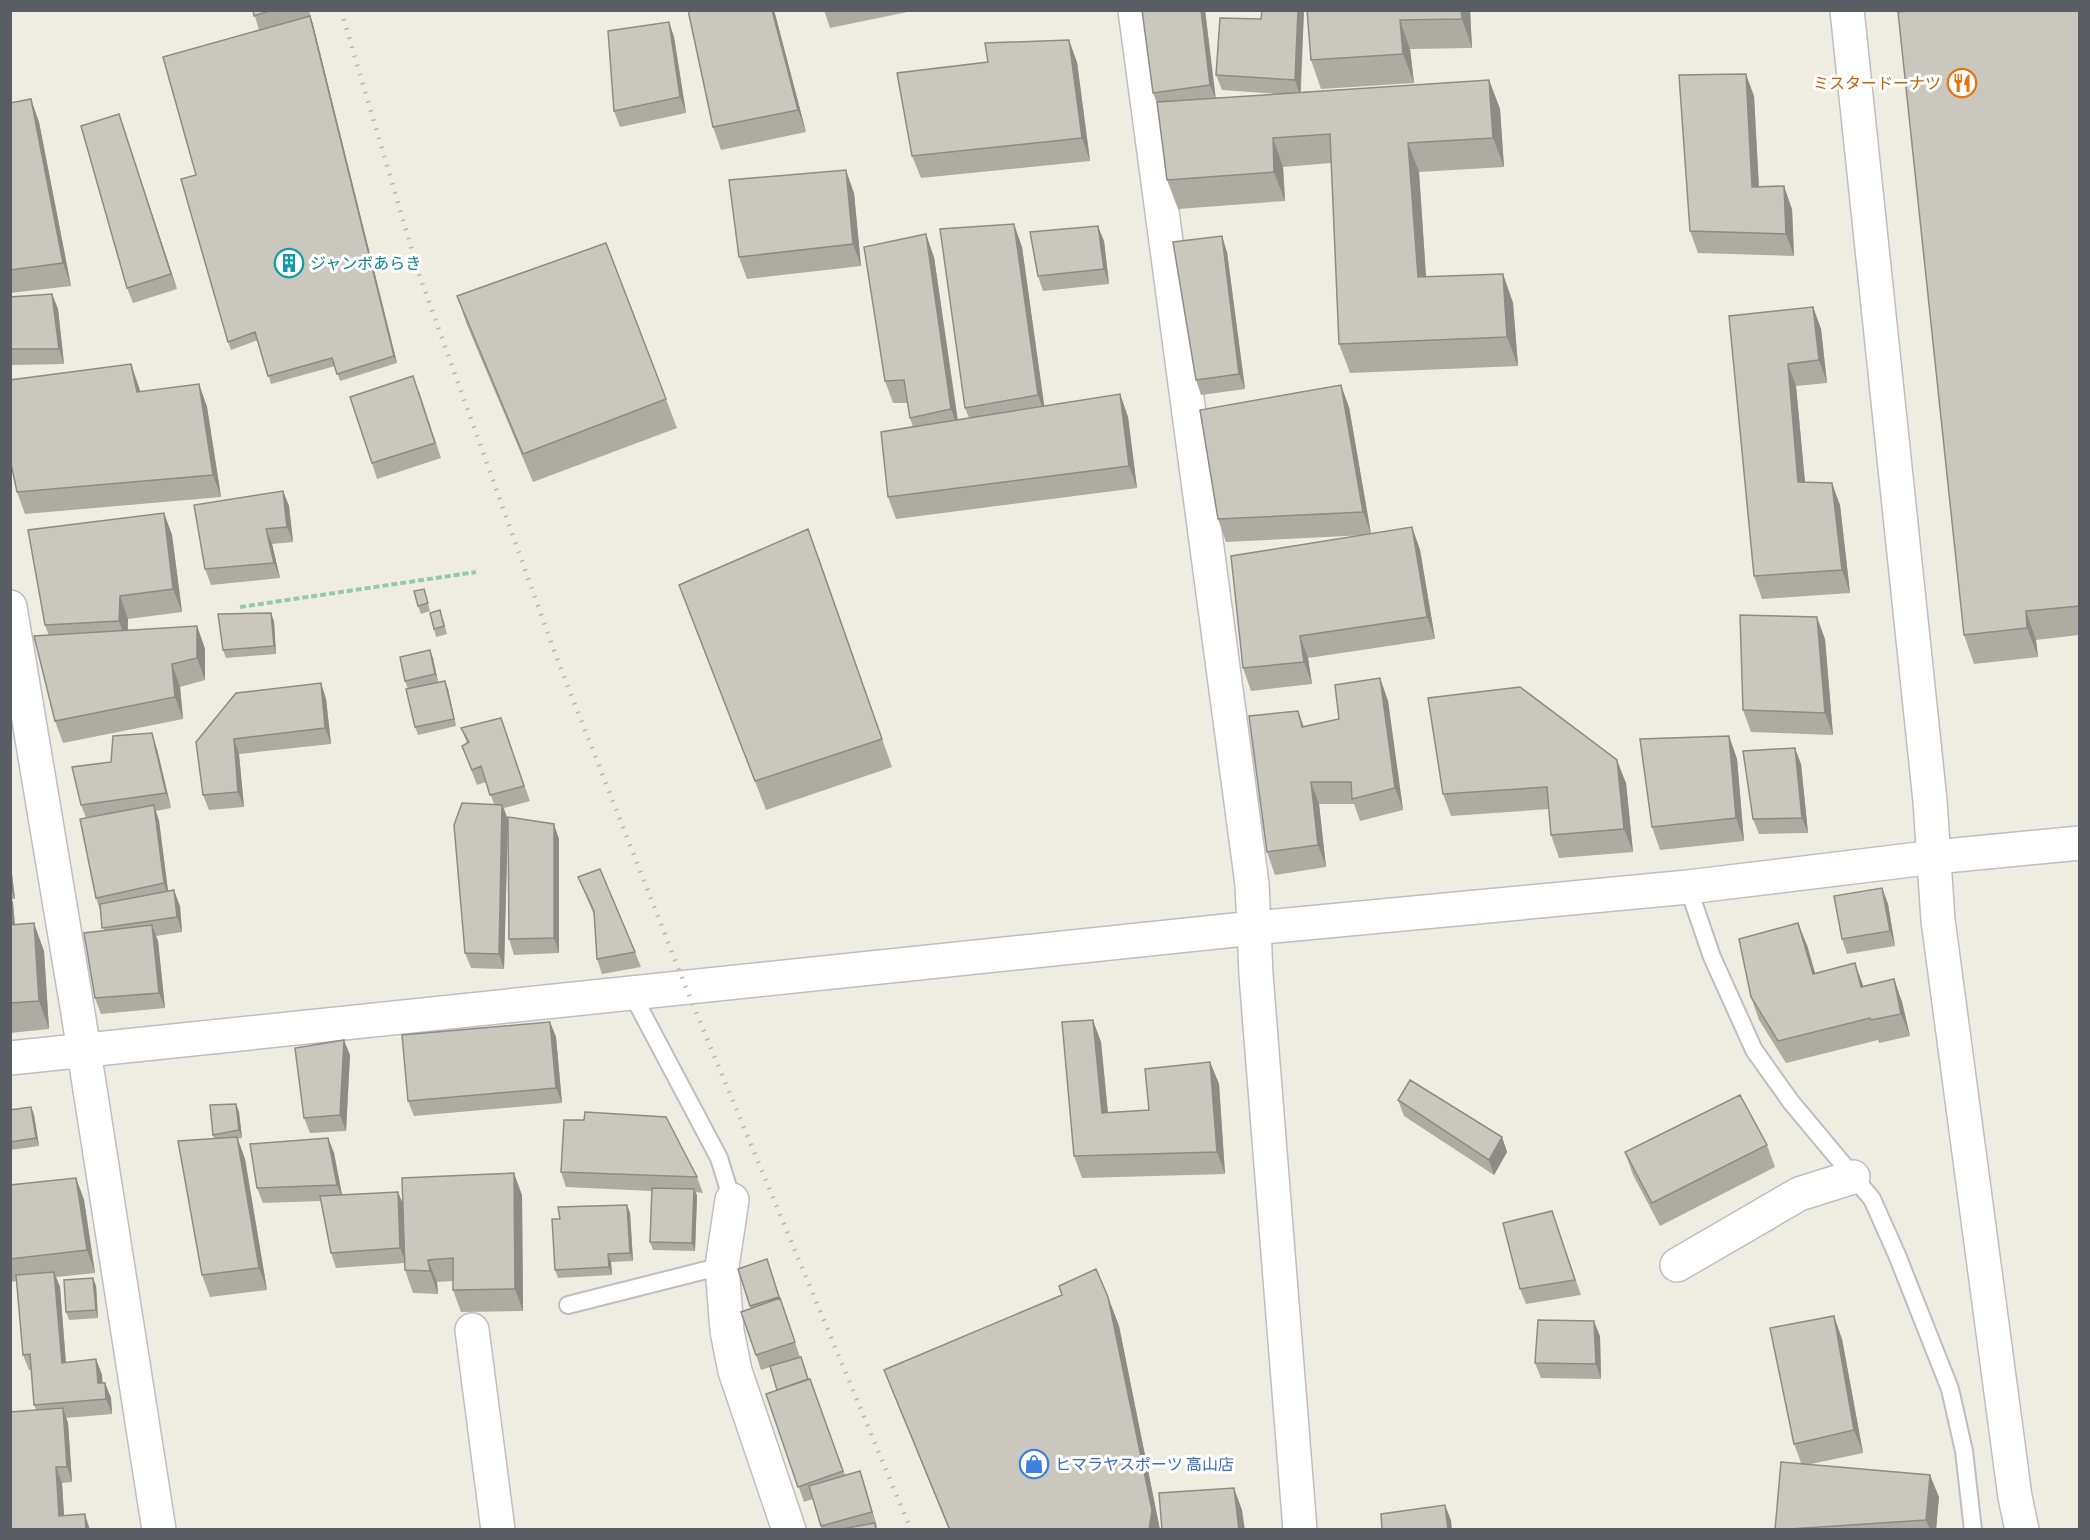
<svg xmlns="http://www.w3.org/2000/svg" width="2090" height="1540" font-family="Manrope,'Noto Sans JP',sans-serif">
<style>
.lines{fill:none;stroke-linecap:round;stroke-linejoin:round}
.service-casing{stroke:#bcbec4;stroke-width:20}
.minor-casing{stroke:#bcbec4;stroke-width:36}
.tertiary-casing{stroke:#bcbec4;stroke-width:36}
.path{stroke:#93caa9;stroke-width:4;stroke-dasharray:6 3;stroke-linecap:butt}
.service{stroke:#fff;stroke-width:16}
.minor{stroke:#fff;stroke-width:33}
.tertiary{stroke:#fff;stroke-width:33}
.rail{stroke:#b5b6b7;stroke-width:4.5;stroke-dasharray:1.5 8;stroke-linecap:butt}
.wall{fill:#aeaba3}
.shaded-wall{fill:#8d8b85}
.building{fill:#cac7be;stroke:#8d8b85;stroke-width:1.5}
.labels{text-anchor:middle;stroke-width:6;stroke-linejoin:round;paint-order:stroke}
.food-label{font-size:16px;fill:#c56008;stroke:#fff;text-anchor:end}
.culture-label{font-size:16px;fill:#0d838f;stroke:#fff;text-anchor:start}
.shop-label{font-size:16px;fill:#366cbe;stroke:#fff;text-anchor:start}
</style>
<rect width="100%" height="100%" fill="#efede1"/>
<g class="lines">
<!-- service casing -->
<g class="service-casing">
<path id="service" d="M1688,887L1712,957L1754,1050L1791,1102L1872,1199L1897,1255L1950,1389L1964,1451L1973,1530
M631,992L719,1158L732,1200
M568,1305L722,1266"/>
</g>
<!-- minor casing -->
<g class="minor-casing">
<path id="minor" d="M1254,928L1256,975L1300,1530
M732,1200L722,1266L727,1331L735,1371L789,1530
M1677,1265L1799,1194L1853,1177
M472,1330L498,1530"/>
</g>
<!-- tertiary casing -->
<g class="tertiary-casing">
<path id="tertiary" d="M1135,10L1252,884L1254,928
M1847,10L1930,801L1938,920L2015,1497L2022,1530
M10,607L78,1013L159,1530
M10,1058L1254,928L1688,887L1935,857L2080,843"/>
</g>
<!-- path -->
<path class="path" d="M240,607L476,572"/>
<!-- service -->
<use href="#service" class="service"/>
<!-- minor -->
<use href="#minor" class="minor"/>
<!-- tertiary -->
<use href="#tertiary" class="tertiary"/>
<!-- rail -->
<path class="rail" d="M341,10L419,274L556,656L686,988L911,1530"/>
</g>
<!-- wall -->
<path class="wall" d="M253,10H309L397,363L340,381L335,366L271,384L258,340L231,350L228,342L196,175L259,30Z
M774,10L806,132L721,150L713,127Z
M824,10H917L830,28Z
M1205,10L1215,98L1279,94L1222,90L1216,75L1261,19L1262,10H1304L1301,92L1489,80L1500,109L1504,167L1419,172L1426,277L1503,274L1513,303L1518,366L1350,373L1339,344L1331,163L1283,167L1285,201L1178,209L1167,180L1158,106L1153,93Z
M1307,10H1470L1472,48L1410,49L1414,83L1321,89L1311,60Z
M2079,10V635L2036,640L2038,657L1974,664L1964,635Z
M669,22L674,37L686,113L620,127L614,111Z
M1077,62L1090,161L921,178L912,156Z
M1754,96L1759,187L1792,209L1794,256L1698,253L1690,231Z
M10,103L39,122L71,286L10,293Z
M119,114L177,289L133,303L127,288Z
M854,193L861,266L747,279L739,257Z
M1104,241L1109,284L1043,291L1038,276Z
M1022,247L1044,406L1120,394L1128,417L1137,488L896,519L888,497L913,427L910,418L907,403H893L885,381L934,257L958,420L969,418L965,408Z
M1227,252L1245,389L1201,395L1196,380Z
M52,294L58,309L64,364L10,365V297Z
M457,296L666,399L677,428L533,482L467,325Z
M1813,307L1821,329L1827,383L1796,386L1805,482L1840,505L1850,593L1762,599L1754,576L1729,316Z
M199,384L207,407L221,497L25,514L17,492L139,387L140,392Z
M419,391L441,458L377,479L372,463Z
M1349,407L1371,534L1412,527L1420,550L1435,639L1308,658L1312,684L1251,691L1243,668L1366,535L1226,542L1218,519Z
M283,491L289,506L293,542L272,544L280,578L211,585L205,569Z
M164,513L172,535L182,612L128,619V631L197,626L205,649V680L180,687L183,719L63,743L55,721L49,636L45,625Z
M819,558L892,767L766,810L679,585Z
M424,589L430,611L421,614L418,606Z
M443,618L447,634L436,637L434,629Z
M274,621L276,654L226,658L223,650Z
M1825,639L1833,735L1751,732L1743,710Z
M433,658L438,682L448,689L456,726L418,735L415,727L408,689L405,681Z
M1380,678L1388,701L1403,810L1360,821L1354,804H1319L1326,867L1275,875L1267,852L1298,711L1304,726L1339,719Z
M321,683L326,699L331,744L239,754L244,807L209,810L203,795L236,693Z
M1428,698L1626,783L1633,852L1559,858L1551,835L1549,809L1451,816L1443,794Z
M501,718L530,801L504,808L508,820L504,969L471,968L465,953L494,804L486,782L477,785L462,746L467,743L461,728Z
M1729,736L1737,759L1744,841L1660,850L1652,827Z
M157,749L171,808L156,811L159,821L168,892L180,906L182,932L156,936L158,941L165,1008L101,1014L95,998L104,931L101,913L96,898L86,818L81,805L111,762Z
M1801,764L1808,833L1759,834L1753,819Z
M559,839V953L514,955L509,939Z
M10,858L15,899H12L13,903L15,925L44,951L49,1029L10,1033Z
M578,877L635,952L641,967L602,974L597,959L594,915Z
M1882,888L1888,904L1895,946L1847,954L1842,939Z
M1807,945L1815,974L1863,986L1894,979L1902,1002L1910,1036L1879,1043L1878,1040L1786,1063L1759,1020L1751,997Z
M550,1022L556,1037L562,1103L414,1116L408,1101Z
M1101,1042L1108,1113L1149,1110L1210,1062L1219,1084L1225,1174L1082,1178L1074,1156Z
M350,1055L346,1131L310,1133L304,1118Z
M1398,1100L1502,1137L1507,1152L1494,1175L1404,1116Z
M236,1104L239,1112L242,1138L238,1139L245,1159L267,1290L210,1297L202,1275L214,1139L213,1135Z
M31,1107L34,1115L39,1146L10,1150V1110Z
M328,1138L334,1153L342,1195L398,1192L403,1205L522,1195L523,1311L461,1312L453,1290V1281L437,1282L438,1294L413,1293L405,1270V1263L336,1268L331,1253L321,1201L263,1203L257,1188Z
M1767,1145L1775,1167L1660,1226L1633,1175L1625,1152Z
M561,1172L697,1177L703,1193L696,1192L697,1196L695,1251L653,1250L650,1242L652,1191L566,1187Z
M76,1178L84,1200L95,1273L56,1277L60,1287L66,1362L96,1359L102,1375V1383H105L111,1398L112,1414L66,1418L68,1423L72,1482L62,1483L64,1516L10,1530L36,1410L34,1405L31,1370H29L23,1355L17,1281L10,1282V1185Z
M627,1205L630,1213L633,1261L611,1262L612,1275L558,1278L555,1270L560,1219Z
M1552,1211L1581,1295L1526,1304L1520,1289Z
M767,1259L800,1357L804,1364L808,1379H810L845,1475L860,1471L865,1486L877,1527H876L877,1530H822L813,1499L804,1502L766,1394L777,1390L770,1367L761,1370L756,1355L751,1308L738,1269Z
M93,1278L96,1286L98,1318L69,1320L66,1312Z
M1108,1297L1119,1326L1160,1530H949L895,1398L884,1370Z
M1600,1336L1601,1379L1541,1378L1535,1363Z
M1842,1339L1863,1453L1811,1464L1939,1497L1936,1530H1775L1801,1463L1794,1444Z"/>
<!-- shaded-wall -->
<path class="shaded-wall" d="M772,10H774L806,132L798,110Z
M1201,10H1205L1216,100L1210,85Z
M1298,10H1304L1300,95L1295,80Z
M1461,10H1470L1472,48L1462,19Z
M310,16L313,24L397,363L394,356Z
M1400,20L1410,49L1414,83L1403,54Z
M669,22L674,37L686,113L680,97Z
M1069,40L1077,62L1090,161L1082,138Z
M1746,74L1754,96L1760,209L1752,187Z
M1489,80L1500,109L1504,167L1493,138Z
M31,99L39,122L71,286L63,263Z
M119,114L124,129L177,289L171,274Z
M1273,138L1283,167L1285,201L1274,172Z
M1408,143L1419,172L1428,306L1418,277Z
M846,170L854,193L861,266L853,244Z
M1784,186L1792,209L1794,256L1786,234Z
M1014,224L1022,247L1046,418L1038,395Z
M1098,226L1104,241L1109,284L1104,269Z
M926,234L934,257L959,431L951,409Z
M1222,236L1227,252L1245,389L1239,374Z
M1503,274L1513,303L1518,366L1507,337Z
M52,294L58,309L64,364L59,349Z
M1813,307L1821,329L1827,383L1819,360Z
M131,364L139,387L146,414L137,392Z
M1788,364L1796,386L1807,504L1798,482Z
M199,384L207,407L221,497L213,475Z
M1341,385L1349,407L1371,534L1363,512Z
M1120,394L1128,417L1137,488L1129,466Z
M1832,483L1840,505L1850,593L1842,570Z
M283,491L289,506L293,542L287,527Z
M164,513L172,535L182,612L173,589Z
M1412,527L1420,550L1435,639L1427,617Z
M266,529L272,544L280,578L274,563Z
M120,596L128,619L127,643L119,621Z
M2026,611L2036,640L2038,657L2027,628Z
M271,613L274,621L276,654L274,646Z
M1817,617L1825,639L1833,735L1825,713Z
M197,626L205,649V680L197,658Z
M1300,636L1308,658L1312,684L1304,662Z
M430,650L433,658L438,682L435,674Z
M172,664L180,687L183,719L175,697Z
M1380,678L1388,701L1403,810L1395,788Z
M445,681L448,689L456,726L454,719Z
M321,683L326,699L331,744L325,728Z
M152,733L157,749L171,808L166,793Z
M1729,736L1737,759L1744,841L1736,818Z
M234,739L239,754L244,807L238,792Z
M1795,748L1801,764L1808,833L1802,818Z
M1617,760L1626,783L1633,852L1624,829Z
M1311,782L1319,804L1326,867L1318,845Z
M154,805L159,821L169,898L164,883Z
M502,805L508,820L504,969L499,954Z
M554,824L559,839V953L554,938Z
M10,858L15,899L10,887Z
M1882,888L1888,904L1895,946L1890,931Z
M174,890L180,906L182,932L177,917Z
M10,896L13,903L17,950L10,931Z
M34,923L44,951L49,1029L39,1001Z
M1798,923L1807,945L1822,997L1813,974Z
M152,925L158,941L165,1008L159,993Z
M1855,963L1863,985L1869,1009L1861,987Z
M1894,979L1902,1002L1910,1036L1901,1014Z
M1093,1020L1101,1042L1110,1135L1102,1113Z
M550,1022L556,1037L562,1103L556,1088Z
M344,1040L350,1055L346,1131L340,1115Z
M1210,1062L1219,1084L1225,1174L1217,1152Z
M236,1104L239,1112L242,1138L239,1130Z
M31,1107L34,1115L39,1146L36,1138Z
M237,1137L245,1159L267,1290L259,1268Z
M1502,1137L1507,1152L1494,1175L1489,1160Z
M328,1138L334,1153L343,1200L337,1185Z
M514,1173L522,1195L523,1311L515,1289Z
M76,1178L84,1200L95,1273L87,1250Z
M694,1189L697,1196L695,1251L692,1243Z
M398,1192L404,1207L406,1263L400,1248Z
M627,1205L630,1213L633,1261L630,1253Z
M608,1254L611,1262L612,1275L609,1267Z
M428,1260L437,1282L438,1294L430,1271Z
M54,1272L60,1287L67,1378L62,1363Z
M93,1278L96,1286L98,1318L96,1310Z
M1108,1297L1119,1326L1160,1530H1149Z
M1834,1316L1842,1339L1863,1453L1854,1430Z
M1594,1321L1600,1336L1601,1379L1596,1364Z
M96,1359L102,1375L104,1399L98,1383Z
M105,1383L111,1398L112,1414L106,1399Z
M63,1408L68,1423L72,1482L67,1467Z
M56,1467L62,1483L65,1530L59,1516Z
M860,1471L865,1486L877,1527L872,1512Z
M1930,1475L1939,1497L1936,1530H1930L1926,1520Z
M1234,1488L1242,1510L1245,1530H1239Z
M1445,1505L1451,1520L1452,1530H1448Z
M85,1514L90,1530H86Z"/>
<!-- building -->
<path class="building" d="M253,10H272L254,16Z
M688,10H772L798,110L713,127Z
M1142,10H1201L1210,85L1153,93Z
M1262,10H1298L1295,80L1216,75L1220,18L1261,19Z
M1307,10H1461L1462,19L1400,20L1403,54L1311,60Z
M1918,10H2079V606L2026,611L2027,628L1964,635L1898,12Z
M310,16L394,356L337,374L332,358L268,376L255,332L228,342L181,179L196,175L163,57Z
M669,22L680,97L614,111L608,31Z
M1069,40L1082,138L912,156L897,73L988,62L985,43Z
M1746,74L1752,187L1784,186L1786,234L1690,231L1679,75Z
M1489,80L1493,138L1408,143L1418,277L1503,274L1507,337L1339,344L1330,134L1273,138L1274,172L1167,180L1157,102Z
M31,99L63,263L10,270V103Z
M119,114L171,274L127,288L81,126Z
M846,170L853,244L739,257L729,180Z
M1014,224L1038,395L965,408L940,229Z
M1098,226L1104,269L1038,276L1030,232Z
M926,234L951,409L910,418L904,380L885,381L864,247Z
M1222,236L1239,374L1196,380L1173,242Z
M606,243L666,399L523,454L457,296Z
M52,294L59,349H10V297Z
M1813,307L1819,360L1788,364L1798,482L1832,483L1842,570L1754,576L1729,316Z
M131,364L137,392L199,384L213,475L17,492L10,459V380Z
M413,376L435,443L372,463L350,397Z
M1341,385L1363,512L1218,519L1200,410Z
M1120,394L1129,466L888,497L881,432Z
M283,491L287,527L266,529L274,563L205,569L194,505Z
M164,513L173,589L120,596L119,621L45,625L28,530Z
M1412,527L1427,617L1300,636L1304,662L1243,668L1231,556Z
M808,529L882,739L755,781L679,585Z
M424,589L428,603L418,606L414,591Z
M440,610L444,626L434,629L430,613Z
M271,613L274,646L223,650L218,614Z
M1740,615L1817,617L1825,713L1743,710Z
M197,626V658L172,664L175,697L55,721L34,636Z
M430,650L435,674L405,681L400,657Z
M1380,678L1395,788L1352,799L1351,782H1311L1318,845L1267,852L1249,716L1298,711L1302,727L1339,719L1335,685Z
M445,681L454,719L415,727L406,689Z
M321,683L325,728L234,739L238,792L203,795L196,742L236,693Z
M1520,687L1617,760L1624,829L1551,835L1547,787L1443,794L1428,698Z
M501,718L524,786L490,795L481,766L472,770L462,746L469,742L461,728Z
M152,733L166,793L81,805L72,767L111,762L113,736Z
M1729,736L1736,818L1652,827L1640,739Z
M1795,748L1802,818L1753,819L1743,751Z
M462,803L502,805L499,954L465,953L454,825Z
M154,805L164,883L96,898L80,819Z
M508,817L554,824V938L509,939Z
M600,869L635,952L597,959L594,911L578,877Z
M1882,888L1890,931L1842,939L1834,896Z
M174,890L177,917L102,928L100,904Z
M34,923L39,1001L10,1003V925Z
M1798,923L1813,974L1855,963L1861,987L1894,979L1901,1014L1871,1020L1870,1018L1778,1041L1751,997L1739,939Z
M152,925L159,993L95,998L84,933Z
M1093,1020L1102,1113L1149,1110L1145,1069L1210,1062L1217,1152L1074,1156L1062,1022Z
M550,1022L556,1088L408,1101L402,1035Z
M344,1040L340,1115L304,1118L295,1048Z
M1410,1080L1502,1137L1489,1160L1398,1100Z
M1740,1095L1767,1145L1652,1203L1625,1152Z
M236,1104L239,1130L213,1135L210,1105Z
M31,1107L36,1138L10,1142V1110Z
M585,1112L666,1117L697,1177L561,1172L564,1120H584Z
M237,1137L259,1268L202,1275L178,1141Z
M328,1138L337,1185L257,1188L250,1144Z
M514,1173L515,1289L453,1290V1258L428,1260L430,1271L405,1270L402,1178Z
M76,1178L87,1250L10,1259V1185Z
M652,1188L694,1189L692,1243L650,1242Z
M398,1192L400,1248L331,1253L320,1196Z
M627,1205L630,1253L608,1254L609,1267L555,1270L552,1219H560L558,1207Z
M1552,1211L1575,1280L1520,1289L1503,1223Z
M767,1259L779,1297L750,1306L738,1269Z
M1096,1269L1108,1297L1152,1510L1149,1530H950L884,1370L1062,1295L1059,1286Z
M54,1272L62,1363L96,1359L98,1383H105L106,1399L34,1405L30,1354L23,1355L16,1275Z
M93,1278L96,1310L66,1312L64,1280Z
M780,1298L795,1342L756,1355L741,1312Z
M1834,1316L1854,1430L1794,1444L1770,1328Z
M1538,1320L1594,1321L1596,1364L1535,1363Z
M801,1357L808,1379L777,1390L770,1366Z
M810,1379L843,1471L798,1487L766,1394Z
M63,1408L67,1467H56L59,1516L85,1514L86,1530H10V1412Z
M1781,1462L1930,1475L1926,1520L1775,1530Z
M860,1471L872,1512L821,1526L809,1486Z
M1234,1488L1239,1530H1162L1159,1493Z
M1445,1505L1448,1530H1382L1381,1514Z
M875,1523L876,1530H836Z"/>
<!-- icons -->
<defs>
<g id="restaurant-ring" transform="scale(1.5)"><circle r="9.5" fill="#fff" stroke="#e8710a" stroke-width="1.5"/><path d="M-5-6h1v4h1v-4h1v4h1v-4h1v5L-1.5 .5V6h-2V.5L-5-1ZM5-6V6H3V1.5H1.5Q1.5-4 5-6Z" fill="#e8710a"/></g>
<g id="building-ring" transform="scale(1.5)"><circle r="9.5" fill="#fff" stroke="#0f9aa8" stroke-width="1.5"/><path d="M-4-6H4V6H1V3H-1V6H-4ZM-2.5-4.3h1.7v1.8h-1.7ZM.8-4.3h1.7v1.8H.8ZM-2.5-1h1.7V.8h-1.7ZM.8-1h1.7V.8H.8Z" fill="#0f9aa8"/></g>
<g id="shop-ring" transform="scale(1.5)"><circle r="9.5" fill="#fff" stroke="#3f7fe0" stroke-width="1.5"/><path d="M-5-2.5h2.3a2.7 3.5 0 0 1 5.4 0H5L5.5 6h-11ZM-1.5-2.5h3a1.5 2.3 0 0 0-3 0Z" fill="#3f7fe0"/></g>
</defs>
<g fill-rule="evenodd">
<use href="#restaurant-ring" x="1962" y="83"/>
<use href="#building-ring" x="289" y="263"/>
<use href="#shop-ring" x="1034" y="1464"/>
</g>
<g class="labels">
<!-- food labels -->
<g class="food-label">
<text x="1941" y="89">ミスタードーナツ</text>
</g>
<!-- culture labels -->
<g class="culture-label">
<text x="310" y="269">ジャンボあらき</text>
</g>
<!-- shop labels -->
<g class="shop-label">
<text x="1055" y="1470">ヒマラヤスポーツ 高山店</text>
</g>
</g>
<!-- border -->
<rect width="2090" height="1540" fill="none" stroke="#5a5d64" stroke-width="24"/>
</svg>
